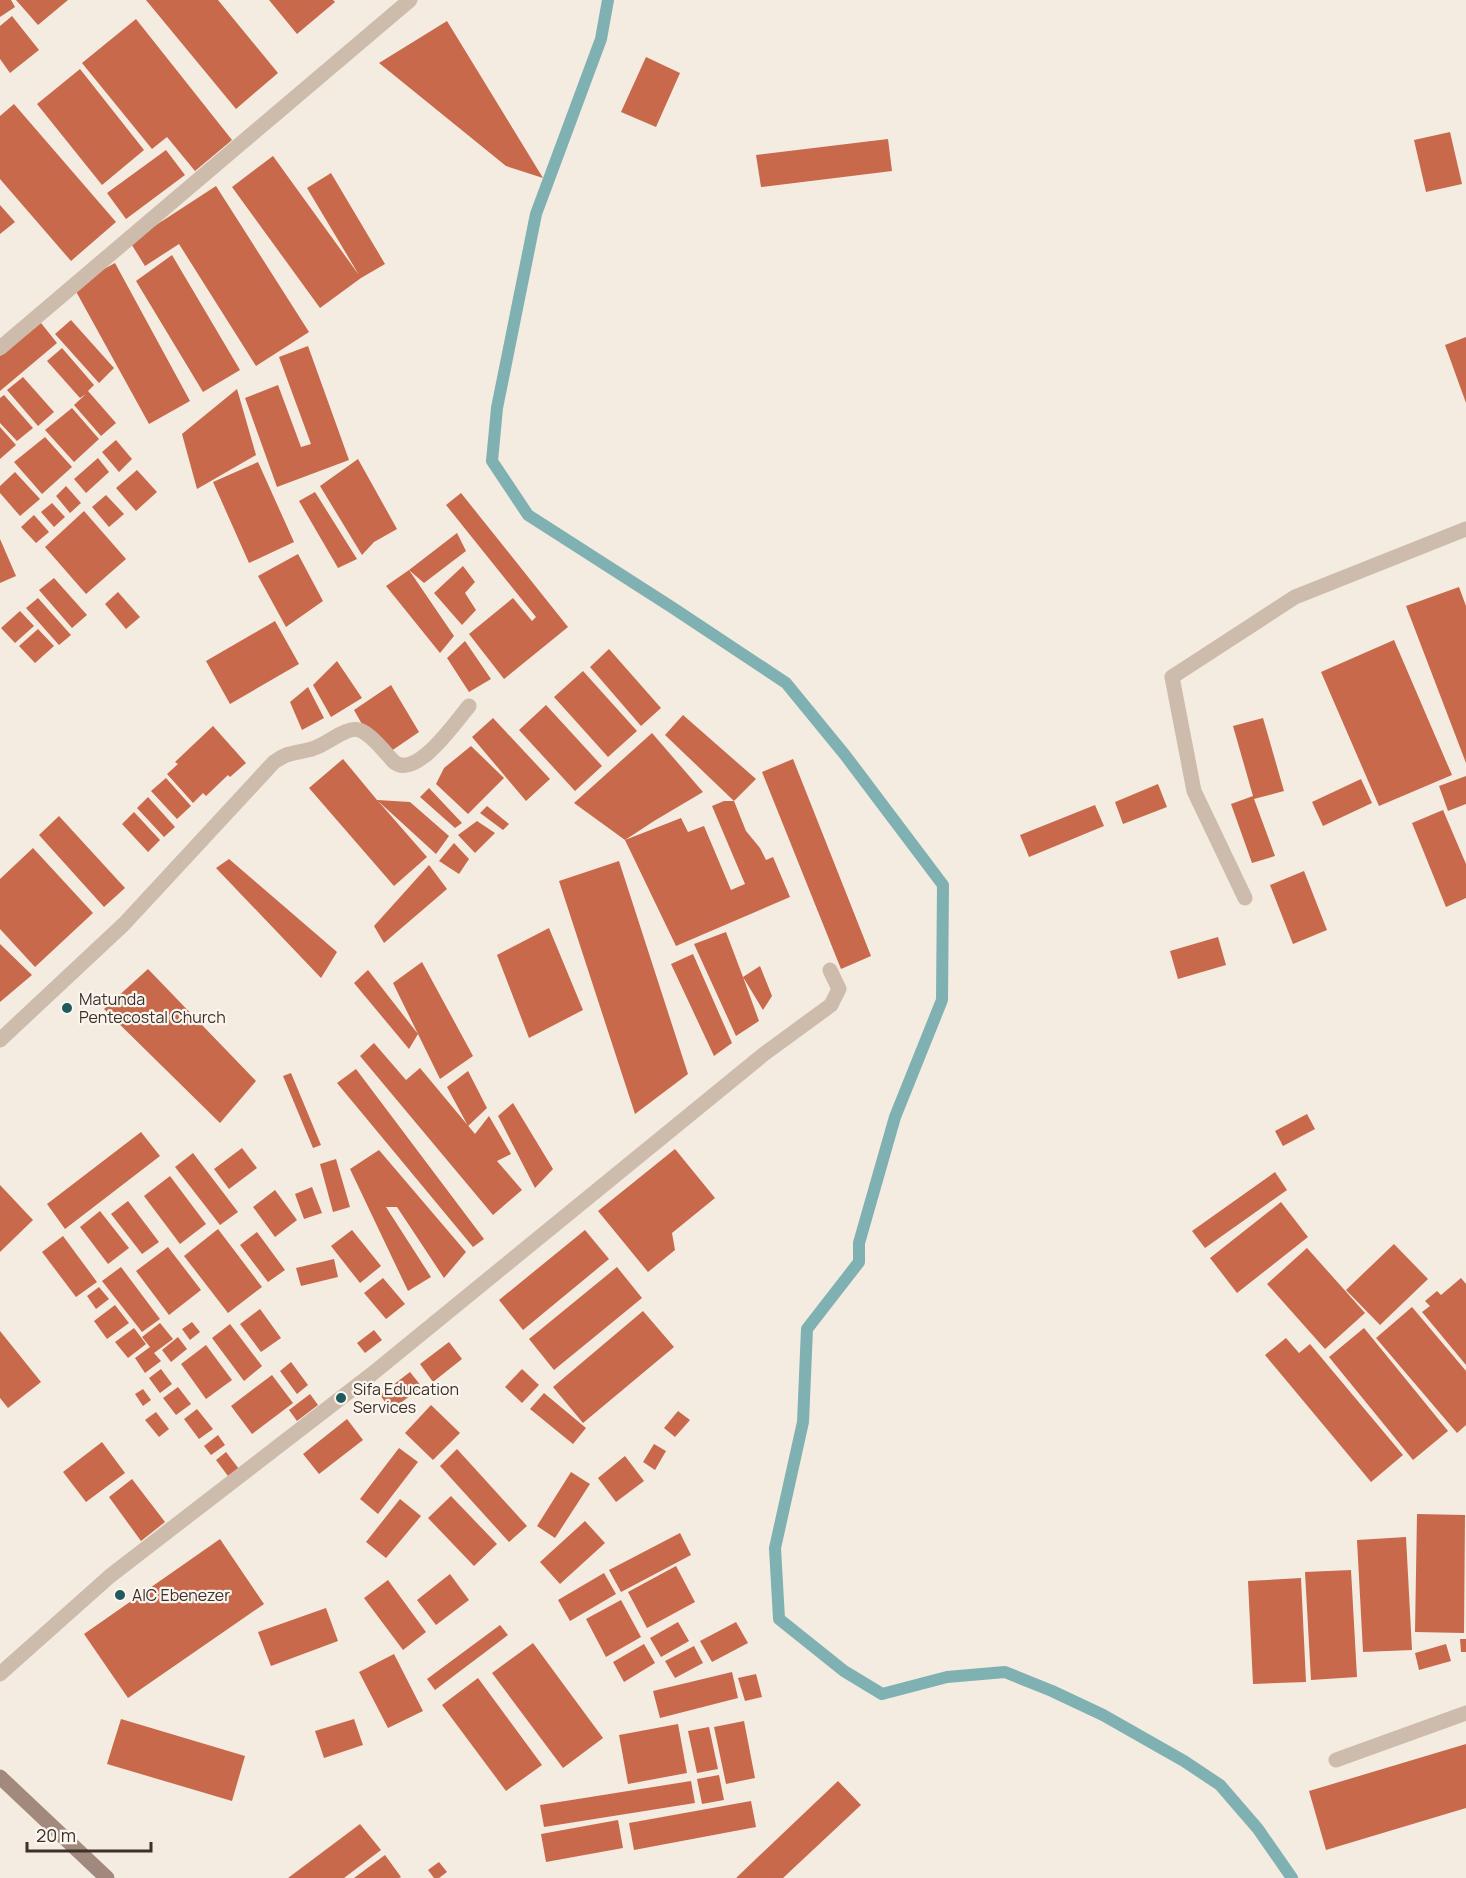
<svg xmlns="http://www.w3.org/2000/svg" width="1466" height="1878" font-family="Manrope,sans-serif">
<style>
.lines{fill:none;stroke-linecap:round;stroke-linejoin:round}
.stream{stroke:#7fb0b2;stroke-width:12}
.building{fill:#c8694b}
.street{stroke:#cdbbac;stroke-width:15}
.secondary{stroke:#a18a7d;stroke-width:15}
.poi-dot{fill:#1f5a5e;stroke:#fbf5ee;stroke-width:2}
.labels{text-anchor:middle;stroke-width:4.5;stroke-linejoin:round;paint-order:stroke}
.poi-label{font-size:16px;fill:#3b302b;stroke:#fbf5ee;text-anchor:start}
</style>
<rect width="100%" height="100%" fill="#f4ebe1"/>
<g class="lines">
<!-- stream -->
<path class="stream" d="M608,0L601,39L536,214L497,408L492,461L528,515L673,608L786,683L845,755L943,885L942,1000L895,1117L859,1243V1262L807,1329L803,1422L775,1548L779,1619L844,1671L882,1694L947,1677L1005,1672L1052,1691L1103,1715L1184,1761L1220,1785L1258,1829L1292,1878"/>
</g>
<!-- building -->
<path class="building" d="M0,0H11L15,7L0,17Z
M16,0H68L38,25Z
M146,0H218L278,73L236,109Z
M269,0H333L335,2L297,34Z
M12,16L39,50L10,73L0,59V26Z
M136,19L232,140L195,171L167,137L152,149L82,63Z
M447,21L543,178L506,166L379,63Z
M646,57L680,73L656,127L621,112Z
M80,69L144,150L102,185L37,104Z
M14,104L116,222L71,261L0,179V116Z
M1450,132L1462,184L1426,192L1414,140Z
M888,139L892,171L761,187L756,155Z
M166,150L185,175L126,219L107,193Z
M273,156L359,275L307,188L331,173L385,264L361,278L320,308L232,187Z
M216,186L309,332L256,366L179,244L145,266L130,242Z
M0,205L15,222L0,234Z
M172,255L240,370L203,392L136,281Z
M115,263L190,401L149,424L73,286Z
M71,320L114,368L99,383L55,334Z
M41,323L57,343L0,391V356Z
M1466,337V403L1445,345Z
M308,346L349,460L277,487L245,398L278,385L301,447L311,444L279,357Z
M62,348L94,385L88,391L116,423L101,436L74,405L86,394L80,398L47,361Z
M23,377L54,412L38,426L7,390Z
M237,389L256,455L197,489L182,434Z
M4,395L33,428L17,441L0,423V398Z
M72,408L99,439L74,462L45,430Z
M0,427L16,445L0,459Z
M45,437L72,467L42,494L14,462Z
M116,440L132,459L119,472L102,452Z
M98,458L109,472L86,493L74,479Z
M358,459L397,529L374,542L362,555L320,486Z
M258,462L294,542L249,563L213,482Z
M137,470L157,492L136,511L116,488Z
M15,472L40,499L20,516L0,493V486Z
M66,486L81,503L70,513L56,496Z
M315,492L357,559L338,568L299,501Z
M461,493L568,627L504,679L469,634L513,598L532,621L536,617L446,505Z
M106,495L124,514L109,527L92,507Z
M52,503L65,517L54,527L41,512Z
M84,511L126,559L86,594L45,547Z
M34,515L49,532L36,543L21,527Z
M457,533L466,551L424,583L409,570Z
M0,539L16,576L0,583Z
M298,554L323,601L286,627L258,576Z
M463,566L475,582L465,593L476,610L462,625L434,593Z
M409,570L454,636L440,653L386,586Z
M54,578L87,615L72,628L39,590Z
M1459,587L1466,606V763L1406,606Z
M118,592L140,617L126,629L105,604Z
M38,598L71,635L59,645L26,608Z
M20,611L34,626L15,643L1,628Z
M275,621L299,664L230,704L206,661Z
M38,629L54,646L35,663L19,646Z
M1394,640L1452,775L1379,806L1321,672Z
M465,641L491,679L469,692L447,658Z
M609,649L661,708L641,726L590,667Z
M337,661L362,698L331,717L313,685Z
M583,671L637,731L608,757L554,697Z
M391,685L419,732L381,758L354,710Z
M308,687L324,718L302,730L290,702Z
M546,705L602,766L575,791L519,730Z
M683,715L756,779L734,801L665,735Z
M493,718L550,779L526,801L472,737Z
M1263,718L1284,791L1254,799L1275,856L1252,863L1231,804L1253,796L1233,726Z
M213,726L246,763L230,777L228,775L206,796L203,793L193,803L167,774L178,764L175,762Z
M652,733L703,792L654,821L625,840L574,803Z
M471,746L504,778L468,814L436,784L444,768Z
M343,759L377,800L410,802L449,836L436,854L378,801L427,857L394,886L309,788Z
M793,759L871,956L841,969L762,772Z
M1466,776V804L1448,811L1439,786Z
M166,778L191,806L177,819L151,791Z
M1361,779L1372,803L1323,826L1312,802Z
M1158,784L1167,807L1123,824L1115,802Z
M429,788L462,823L455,828L420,797Z
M148,797L175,827L164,837L137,808Z
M724,801H734L746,831L760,848L766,860L773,857L790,897L676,946L625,840L681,818L688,832L704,826L731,890L745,884L712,806Z
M1095,805L1104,826L1029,857L1020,835Z
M487,806L509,824L503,830L480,813Z
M1443,810L1466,864V898L1446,907L1412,823Z
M134,812L160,840L148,852L122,824Z
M59,816L125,888L104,907L39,835Z
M477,821L495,833L475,853L458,835Z
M454,843L469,859L459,874L439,861Z
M33,848L93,913L35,967L0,929V879Z
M229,859L337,952L321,978L216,868Z
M619,861L688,1074L635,1114L559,881Z
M429,865L447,889L384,943L374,926Z
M1304,871L1327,930L1293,944L1270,885Z
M549,928L583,1010L529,1038L497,955Z
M726,932L743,977L760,966L772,996L763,1010L743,977L759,1021L736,1036L694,944Z
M1218,937L1226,965L1178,979L1170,951Z
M0,944L32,975L0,1002Z
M693,954L732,1043L714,1056L671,964Z
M422,962L473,1056L440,1079L418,1034L409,1049L354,983L368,970L418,1034L393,983Z
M148,969L256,1081L220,1123L104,1009Z
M374,1043L406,1080L420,1068L475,1134L489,1116L511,1154L497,1161L522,1190L493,1215L360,1056Z
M356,1069L484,1239L473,1247L337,1083Z
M468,1071L487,1108L468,1126L447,1087Z
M291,1073L321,1145L313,1148L283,1076Z
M513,1103L553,1169L535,1188L498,1116Z
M1307,1114L1315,1129L1283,1146L1275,1131Z
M141,1132L160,1156L65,1229L47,1204Z
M242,1148L257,1168L229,1189L214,1169Z
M675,1149L715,1198L672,1233L675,1250L648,1272L598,1211Z
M379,1150L466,1252L444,1278L397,1207H386L431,1277L408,1291L350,1169Z
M193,1153L238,1212L220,1225L175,1167Z
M336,1159L350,1207L333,1212L320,1164Z
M1275,1172L1287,1190L1205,1248L1192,1231Z
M170,1176L206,1224L180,1244L144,1196Z
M0,1185L33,1220L0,1252Z
M312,1187L322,1213L304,1219L295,1194Z
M275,1190L297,1220L275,1237L253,1207Z
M128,1201L159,1242L142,1254L111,1214Z
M1281,1202L1308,1237L1237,1293L1210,1258Z
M100,1211L129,1248L108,1264L80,1227Z
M218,1229L262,1287L228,1313L184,1256Z
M352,1230L381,1266L360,1283L331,1246Z
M585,1230L609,1259L523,1330L499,1300Z
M257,1232L285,1270L268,1282L240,1245Z
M63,1236L97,1282L76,1297L42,1252Z
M1394,1244L1428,1279L1380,1325L1346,1290Z
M168,1247L201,1290L169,1315L136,1271Z
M1307,1248L1365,1313L1325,1349L1267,1284Z
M334,1259L338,1277L301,1286L296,1268Z
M121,1267L160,1319L142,1332L102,1281Z
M617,1267L642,1298L554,1370L529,1339Z
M383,1278L405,1304L386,1319L364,1293Z
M1461,1278L1466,1284V1365L1422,1312L1430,1306L1425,1301L1437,1291L1441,1295Z
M99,1287L109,1299L96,1309L87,1296Z
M115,1305L129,1323L107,1339L94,1321Z
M1412,1307L1466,1371V1425L1457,1433L1376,1338Z
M260,1309L281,1338L261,1352L240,1324Z
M643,1311L674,1347L583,1423L553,1387Z
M192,1322L200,1332L190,1340L182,1329Z
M160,1323L173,1339L154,1353L161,1361L145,1373L135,1358L150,1347L142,1337Z
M230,1324L262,1366L244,1381L212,1338Z
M134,1328L146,1344L128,1358L115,1342Z
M1364,1328L1448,1431L1413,1460L1329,1357Z
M374,1330L382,1340L365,1353L357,1343Z
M0,1331L41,1382L8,1408L0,1398Z
M178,1337L187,1349L171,1362L162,1350Z
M1286,1338L1299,1353L1310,1344L1403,1455L1371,1482L1265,1355Z
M449,1342L462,1359L433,1382L420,1364Z
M206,1345L232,1380L206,1399L181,1364Z
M291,1362L308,1385L297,1394L280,1371Z
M161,1369L172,1384L160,1393L149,1378Z
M522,1369L539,1385L522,1403L505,1387Z
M410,1372L422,1387L391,1410L380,1395Z
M272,1375L293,1403L252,1434L231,1406Z
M178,1387L191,1404L176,1415L163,1398Z
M143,1389L151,1400L143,1406L135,1394Z
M544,1393L586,1428L573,1444L530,1409Z
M310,1394L318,1405L297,1421L289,1410Z
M431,1405L460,1433L433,1460L405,1433Z
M197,1409L213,1429L199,1439L184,1419Z
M678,1411L690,1420L675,1437L664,1428Z
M156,1412L169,1429L159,1437L145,1420Z
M347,1419L363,1440L319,1474L303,1454Z
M218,1435L225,1445L211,1455L204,1446Z
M102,1442L125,1473L86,1502L63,1472Z
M654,1444L666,1451L655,1470L643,1462Z
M399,1448L418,1462L378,1514L360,1499Z
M457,1449L527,1526L509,1542L440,1466Z
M226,1452L239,1469L228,1476L216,1460Z
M625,1456L644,1481L616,1502L598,1478Z
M571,1472L590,1484L555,1538L537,1526Z
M132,1479L165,1522L141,1541L109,1497Z
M451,1496L497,1544L474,1566L428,1518Z
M400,1499L421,1516L386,1558L366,1542Z
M1417,1514L1465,1515L1464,1633L1415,1632Z
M585,1521L605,1543L560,1584L540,1562Z
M680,1533L691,1555L621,1592L609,1570Z
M1406,1537L1412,1650L1363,1652L1357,1540Z
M220,1539L264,1604L128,1698L84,1634Z
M676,1566L695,1602L647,1628L628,1592Z
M1351,1570L1357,1677L1311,1680L1305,1572Z
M604,1573L616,1594L570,1621L558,1600Z
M450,1574L469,1600L436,1625L417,1600Z
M1301,1578L1306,1682L1253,1684L1248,1581Z
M388,1580L426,1632L403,1650L364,1598Z
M621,1600L641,1637L606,1657L586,1619Z
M326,1608L338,1641L271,1666L258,1632Z
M678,1622L689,1641L661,1657L650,1638Z
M736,1622L748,1643L712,1662L700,1641Z
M500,1625L508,1635L435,1690L427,1679Z
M1460,1639H1466V1652H1461Z
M533,1643L603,1738L563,1768L492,1673Z
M644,1644L655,1663L624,1682L613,1662Z
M1446,1644L1451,1661L1419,1670L1415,1653Z
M694,1646L703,1663L675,1678L665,1661Z
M394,1654L423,1711L388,1728L359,1672Z
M732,1672L738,1698L660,1718L653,1691Z
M756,1674L762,1697L745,1701L738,1678Z
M478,1678L542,1765L506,1791L442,1705Z
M121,1719L245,1756L232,1801L107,1764Z
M354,1719L363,1745L324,1758L315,1731Z
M744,1721L755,1778L726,1784L714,1727Z
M678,1724L687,1773L628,1784L619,1735Z
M709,1727L718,1769L697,1773L688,1731Z
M1466,1744V1808L1326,1850L1309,1791Z
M719,1775L724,1800L702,1804L697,1779Z
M691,1781L695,1803L544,1827L540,1805Z
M838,1781L861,1805L783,1878H736Z
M751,1801L756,1827L634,1850L629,1823Z
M618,1820L623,1848L546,1862L541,1834Z
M360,1824L381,1850L344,1878H288Z
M385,1855L401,1877L399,1878H354Z
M439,1862L447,1872L439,1878H434L428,1870Z"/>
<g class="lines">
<!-- street -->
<path class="street" d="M0,348L410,0
M1245,898L1194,791L1172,677L1295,597L1466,529
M0,1040L124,924L274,762C279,759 284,755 290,754C299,751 309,751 317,747C328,743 348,726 359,730C370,733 385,752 393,761C415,782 456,721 469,706
M0,1674L110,1576L372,1374L764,1054L831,1005L839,989L830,970
M1336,1760L1466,1713"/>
<!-- secondary -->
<path class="secondary" d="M0,1777L107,1878"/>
</g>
<!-- markers -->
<g class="poi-dot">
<circle cx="67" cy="1008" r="6"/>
<circle cx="341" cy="1398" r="6"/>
<circle cx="120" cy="1595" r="6"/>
</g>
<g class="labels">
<!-- poi labels -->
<g class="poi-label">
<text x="79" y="1005">Matunda<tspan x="79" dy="18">Pentecostal Church</tspan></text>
<text x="353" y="1395">Sifa Education<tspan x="353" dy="18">Services</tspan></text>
<text x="132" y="1601">AIC Ebenezer</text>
</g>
</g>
<!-- scale -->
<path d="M27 1842v9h124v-9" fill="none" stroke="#3b302b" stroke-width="3"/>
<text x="36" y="1842" font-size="18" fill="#3b302b" stroke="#fbf5ee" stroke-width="4.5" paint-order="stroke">20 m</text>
</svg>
